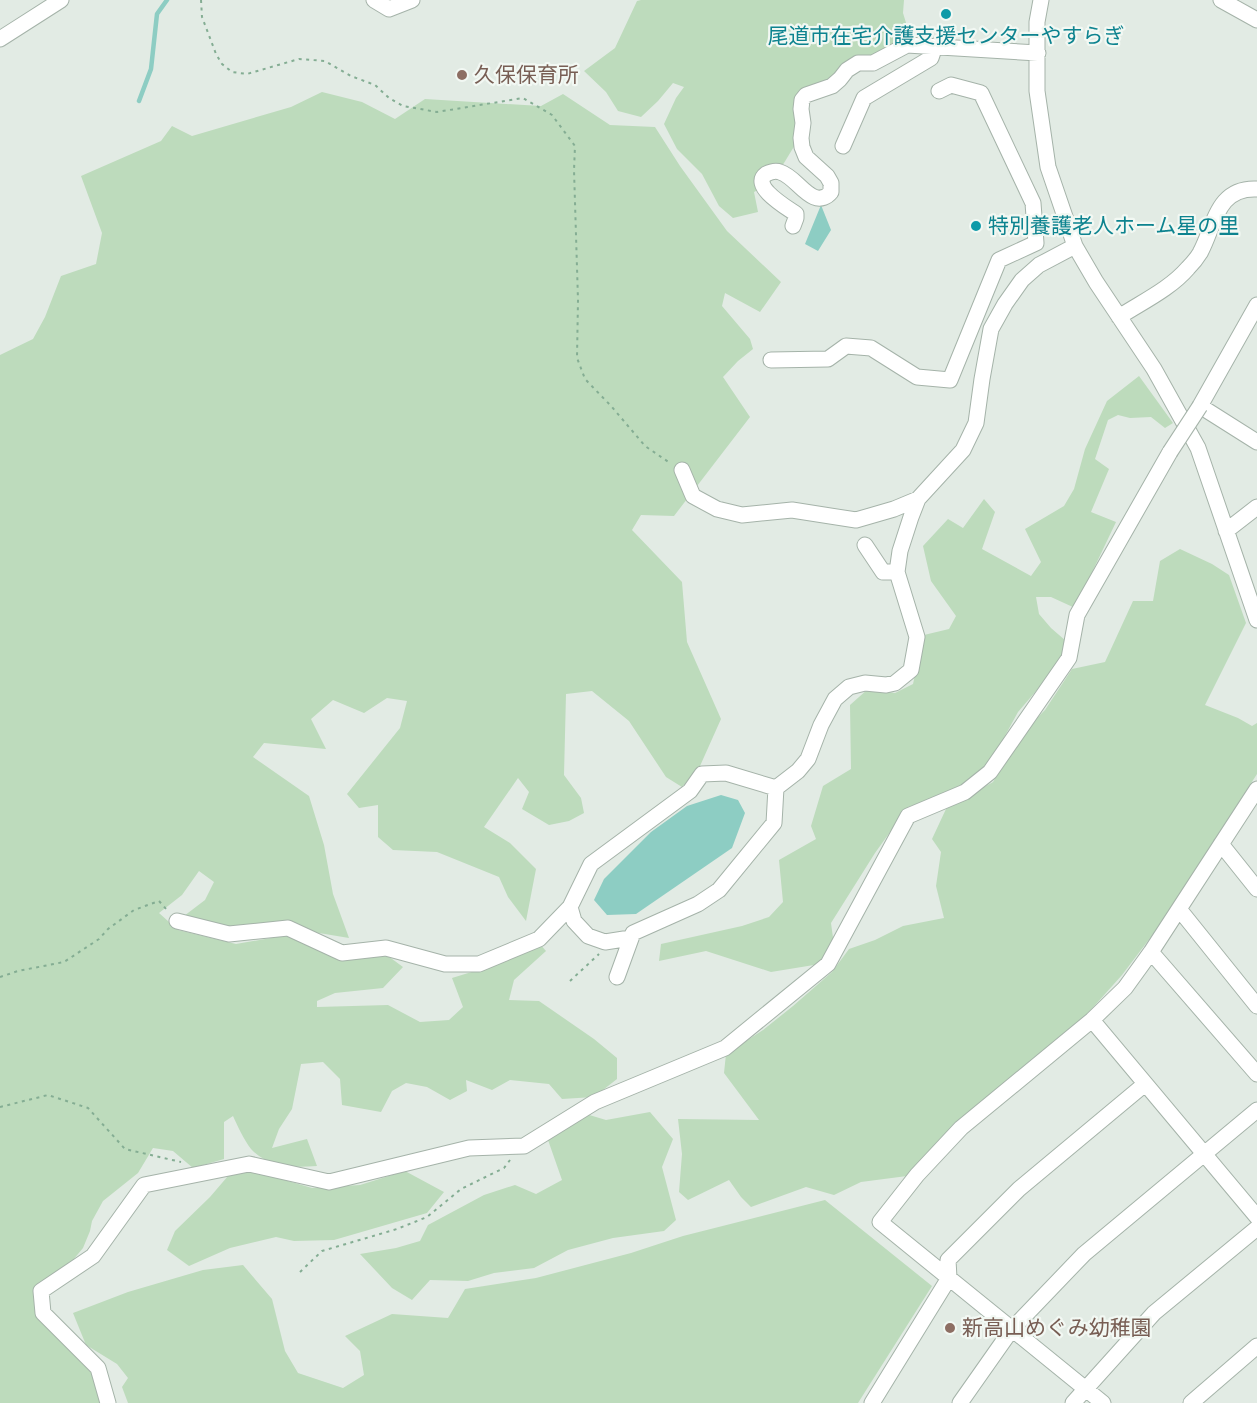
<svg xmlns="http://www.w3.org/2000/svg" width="1257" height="1403" font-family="Rubik,'Noto Sans JP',sans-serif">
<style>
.green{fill:#bddbbc}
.water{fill:#8dcdc3}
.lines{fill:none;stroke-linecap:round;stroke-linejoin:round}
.stream{stroke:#8dcdc3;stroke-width:4.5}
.minor-casing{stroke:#a5b3a9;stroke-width:17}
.path{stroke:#84ad93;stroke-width:2;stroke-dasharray:3 4.5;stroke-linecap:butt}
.minor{stroke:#fff;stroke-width:15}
.minor-bridge-casing{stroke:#a5b3a9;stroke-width:17;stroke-linecap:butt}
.minor-bridge{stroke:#fff;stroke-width:15}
.culture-dot{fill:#0f9aa8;stroke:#f2f8f3;stroke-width:2}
.education-dot{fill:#8d6e63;stroke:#f2f8f3;stroke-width:2}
.labels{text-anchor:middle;stroke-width:4.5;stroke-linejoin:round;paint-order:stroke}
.culture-label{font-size:21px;fill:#0d838f;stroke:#f2f8f3}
.education-label{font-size:21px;fill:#785e54;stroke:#f2f8f3;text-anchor:start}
</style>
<rect width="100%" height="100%" fill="#e2ebe4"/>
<!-- green -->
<path class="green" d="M641,0H904L903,13L911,39L808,95L801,135L784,163L769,184L754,192L758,212L733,218L719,206L702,174L677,149L664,124L676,98L684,87L673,83L658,101L641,117L618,111L606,92L584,71L615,48L637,1Z
M322,92L362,102L395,119L425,99L541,106L563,94L610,125L655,127L680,166L727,231L781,282L760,312L725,293L722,306L750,339L753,349L738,361L723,377L750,417L674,516L641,515L632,530L682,582L687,642L721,719L700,766L682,787L666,777L629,721L592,691L566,694L564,775L581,798L584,813L569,821L549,825L522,809L529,792L518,778L484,827L510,843L536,869L526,921L508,897L499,877L437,852L393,850L378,837V805L359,808L347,794L400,728L407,701L387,698L364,713L333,700L311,719L326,749L264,743L253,757L309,796L324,845L333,894L349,938L313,932L236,928L184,916L205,900L214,882L199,871L182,895L159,913L178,930L236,944L288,935L341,958L384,953L403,967L383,988L335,993L317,1001V1007L388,1005L420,1022L449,1020L463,1007L452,978L478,970L539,943L546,951L514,980L509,1000L539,1001L594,1039L617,1058V1079L594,1097L562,1099L549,1084L510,1080L492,1090L466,1080L467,1091L450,1100L427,1087L406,1083L392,1091L381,1112L342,1105L340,1079L323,1062L301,1064L292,1109L279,1129L272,1148L307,1139L317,1166C293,1168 269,1168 251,1149C244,1140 238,1127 233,1116L224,1122V1159L193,1168L173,1151L153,1148L138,1173L103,1201L92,1221L90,1231L83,1248L73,1260L38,1288L39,1315L94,1370L104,1403H0V355L33,339L45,317L61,276L96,264L102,233L81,176L161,141L172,126L192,136L291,107Z
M1139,376L1173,423L1165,428L1151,417L1130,418L1118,415L1108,420L1095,459L1109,469L1091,512L1116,522L1075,608L1051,597H1036L1039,614L1051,628L1066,641L1061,662L1018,712L1000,745L982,774L959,790L908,807L875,853L831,923L834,945L820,964L771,972L706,951L659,961L661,944L742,926L769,917L783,902L779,860L816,839L811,826L823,786L851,769L850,705L868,689L895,693L913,684L924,635L949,629L956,616L931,581L923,546L948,519L963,528L984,499L995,512L982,549L1031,576L1041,562L1025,529L1064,506L1074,489L1085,449L1107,401Z
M1180,549L1212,564L1229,575L1246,623L1205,705L1238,718L1252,726L1257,723V774L1163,921L1122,975L1088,1013L962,1118L907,1176L861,1182L834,1195L806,1187L751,1207L741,1197L729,1180L688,1200L679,1192L682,1154L678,1119L759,1120L724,1073L726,1054L763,1030L793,1006L832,972L849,949L875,940L903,926L944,918L936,886L941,852L932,839L946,809L993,782L1025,730L1045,710L1072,669L1105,662L1133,601H1153L1160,561Z
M650,1112L673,1139L662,1167L676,1220L664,1231L613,1238L568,1250L534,1268L494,1273L468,1281L430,1280L412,1300L392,1288L360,1254L396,1248L420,1241L428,1225L484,1195L515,1185L536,1194L562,1180L548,1140L586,1114L606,1120Z
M247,1169L312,1188L360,1185L405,1171L444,1192L427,1213L334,1240L294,1241L276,1237L230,1248L189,1266L167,1250L175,1231L210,1197L228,1176Z
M825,1200L932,1286L858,1403H128L122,1387L128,1378L117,1364L86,1345L73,1313L128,1292L203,1270L243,1265L272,1299L285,1351L298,1373L343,1388L364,1375L360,1351L345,1336L392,1314L448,1318L465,1289L536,1278L631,1253L683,1236Z"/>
<!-- water -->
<path class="water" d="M821,205L831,230L818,251L805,244Z
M721,795L738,800L745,813L732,848L636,914L607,915L594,900L604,879L651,832L687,806Z"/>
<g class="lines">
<!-- stream -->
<path class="stream" d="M139,101L151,69L157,14L167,0"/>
<!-- minor casing -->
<g class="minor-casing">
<path id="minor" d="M374,0L389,9L412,0
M1041,0L1037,22V91L1048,167L1075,246L1096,282L1154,369L1198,448L1257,620
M1221,0L1257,20
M0,39L61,0
M843,146L864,98L931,58L935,46
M793,226L796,218V214C786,207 750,186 766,174C770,172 775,170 780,172C793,176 802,192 814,197C821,200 827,197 831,192V183L827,176L806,157L802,147L801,138L803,123L801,109L802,100L806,95L832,86L840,79L847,70L858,63H873L907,45L1038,53
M1257,305L1200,406L1257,442
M1119,317C1142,302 1170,289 1188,268C1192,264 1197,258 1200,253C1215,226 1216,187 1257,189
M771,360L828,359L846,346L871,348L917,377L950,380L999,260L1036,243L1033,203L981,93L951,85L939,91
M682,470L693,496L717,509L742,515L792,510L856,520L894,509L918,499
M1226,531L1257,507
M865,545L883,572H897
M1221,844L1257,889
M1179,909L1257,1006
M177,921L229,934L288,928L342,953L386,948L445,964H479L539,939L570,907
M630,940L624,939L605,942L588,936L574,921L570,907L591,864L690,791L702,774L726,773L776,788
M1151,952L1257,1074
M617,977L633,933L698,904L719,890L774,823L776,788L798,771L808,759L821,725L835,699L849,687L865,683L886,685L895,683L911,670L917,637L897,572L900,551L911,517L918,499L963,450L976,423L982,379L991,329L1005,304L1022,280L1039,265L1075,246
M1092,1020L1257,1217
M108,1403L98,1368L43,1313L41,1291L93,1256L144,1185L249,1164L329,1182L469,1148L524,1146L595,1102L725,1048L828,964L908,816L965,792L990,772L1069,658L1077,615L1170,452
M872,1403L949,1278L948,1260L1019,1189L1145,1084
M960,1403L1012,1329L1084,1254L1257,1110
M1073,1403L1154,1313L1257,1228
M1103,1403L880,1222L917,1175L961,1128L1092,1020L1125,988L1151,952L1257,789
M1191,1403L1257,1346"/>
</g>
<!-- path -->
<path class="path" d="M201,0L202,17L216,54L222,64L232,72L247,74L299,59L325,61L351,76L375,85L389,98L403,106L437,112L523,98L552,115L575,146L574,170L578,300L577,358L585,379L612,407L645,446L670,463
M0,977L18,971L64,962L99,939L108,929L134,910L159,901L167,910
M570,981L599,954
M0,1107L48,1095L88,1108L125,1149L181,1162
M300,1272L322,1251L397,1229L427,1217L461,1189L504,1168L510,1160"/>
<!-- minor -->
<use href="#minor" class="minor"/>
<!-- minor-bridge casing -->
<g class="minor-bridge-casing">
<path id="minor-bridge" d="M1170,452L1200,406"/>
</g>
<!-- minor-bridge -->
<use href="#minor-bridge" class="minor-bridge"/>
</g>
<!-- markers -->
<g class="culture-dot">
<circle cx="946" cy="14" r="6"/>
<circle cx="976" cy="226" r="6"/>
</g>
<g class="education-dot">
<circle cx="462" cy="75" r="6"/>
<circle cx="950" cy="1328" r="6"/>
</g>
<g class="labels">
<!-- culture labels -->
<g class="culture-label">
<text x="946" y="43">尾道市在宅介護支援センターやすらぎ</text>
<text x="988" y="233" text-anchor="start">特別養護老人ホーム星の里</text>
</g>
<!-- education labels -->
<g class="education-label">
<text x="474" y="82">久保保育所</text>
<text x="962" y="1335">新高山めぐみ幼稚園</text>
</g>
</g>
</svg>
